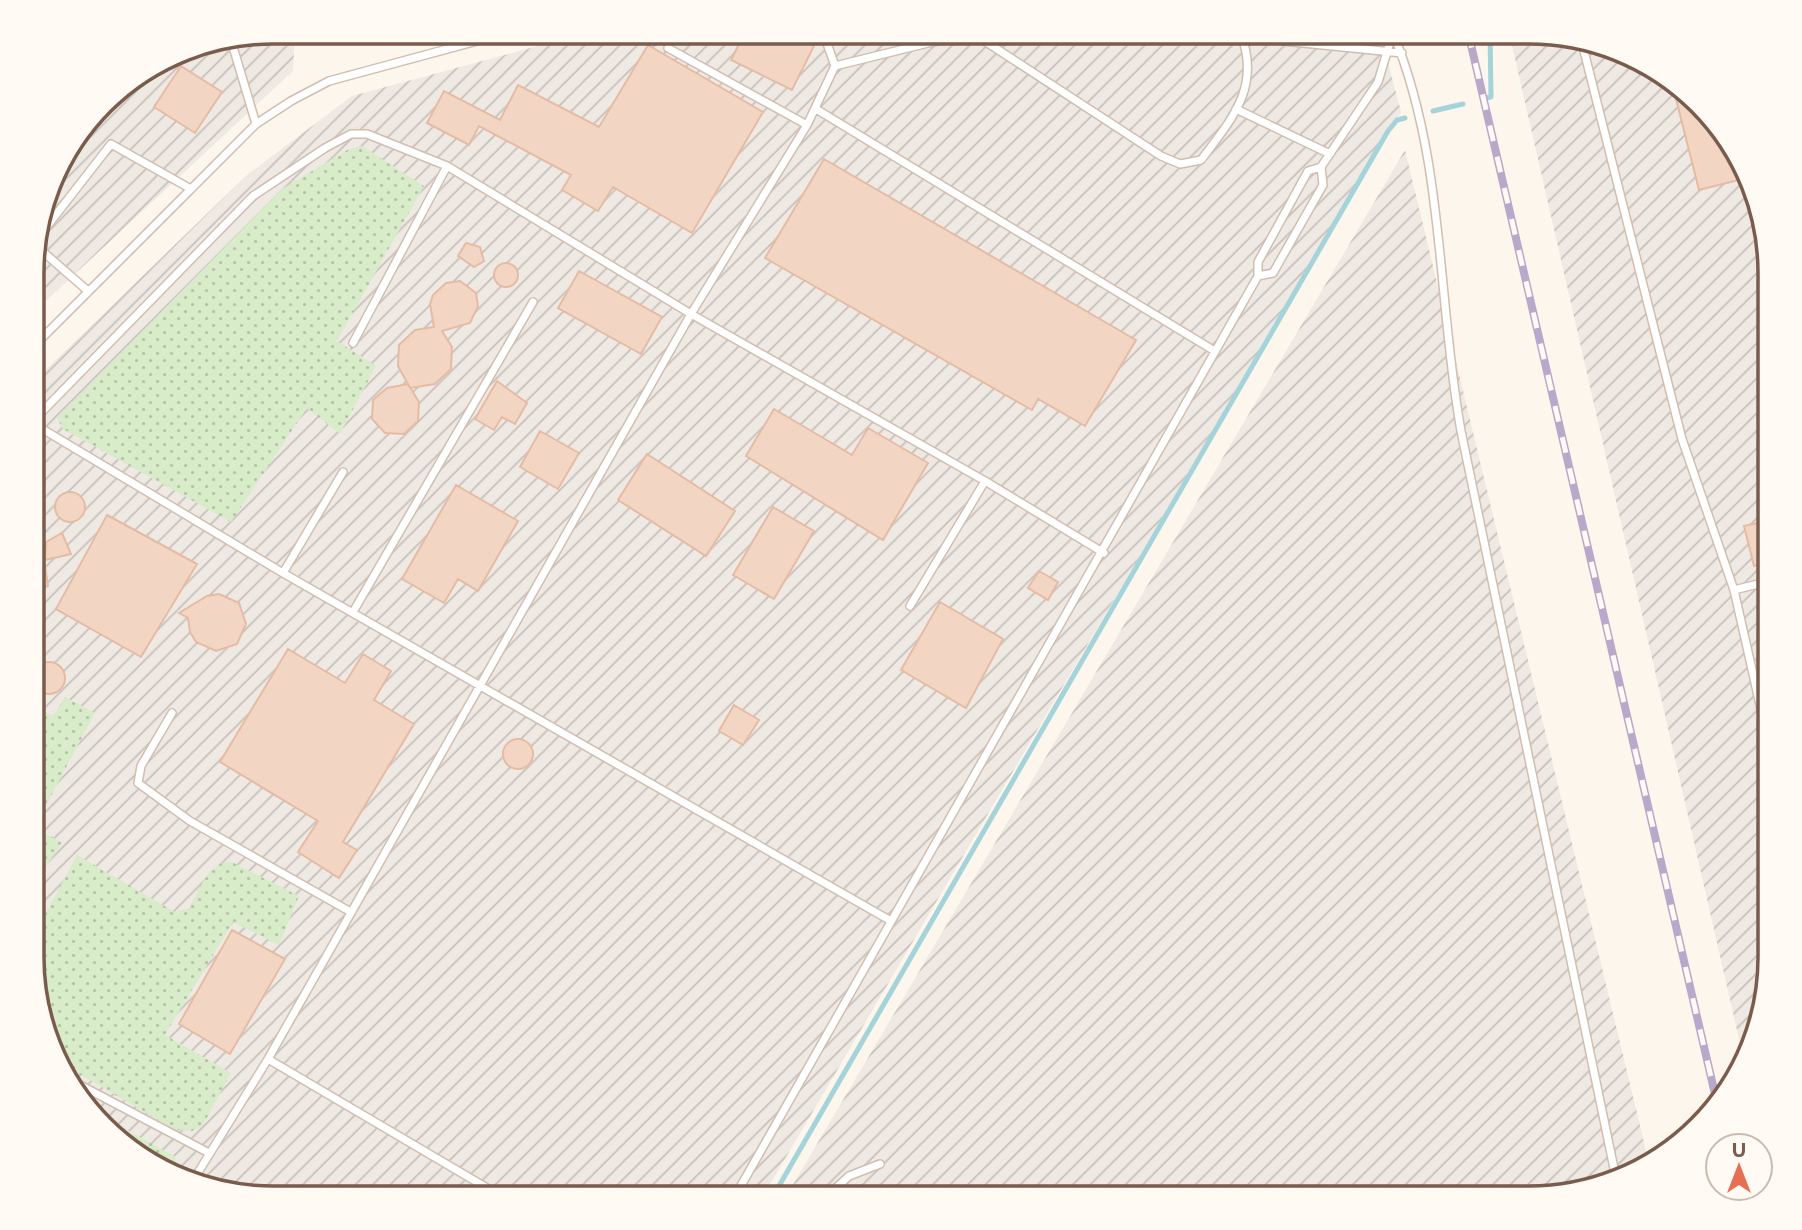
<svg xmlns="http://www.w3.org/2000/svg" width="1802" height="1230" font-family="Montserrat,sans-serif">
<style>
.industrial{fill:url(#industrial-furrows)}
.grass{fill:url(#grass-dots)}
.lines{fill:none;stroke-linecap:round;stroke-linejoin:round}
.stream{stroke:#a5d3da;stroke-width:5}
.building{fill:#f3d5c3;stroke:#e6bba3;stroke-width:2}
.lane-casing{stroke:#d1beb0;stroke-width:10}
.lane{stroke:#fff;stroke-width:7}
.rail-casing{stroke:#b9a8c9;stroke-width:8}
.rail{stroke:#fffaf3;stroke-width:5;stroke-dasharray:16;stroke-linecap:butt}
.rim{fill:none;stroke:#7a5c4d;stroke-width:3.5}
</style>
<defs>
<pattern id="industrial-furrows" width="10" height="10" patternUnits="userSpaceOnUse" patternTransform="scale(1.75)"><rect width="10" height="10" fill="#efe9e4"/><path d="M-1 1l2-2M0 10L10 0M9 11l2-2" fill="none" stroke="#c7c0bb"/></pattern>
<pattern id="grass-dots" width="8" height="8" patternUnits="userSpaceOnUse" patternTransform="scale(1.75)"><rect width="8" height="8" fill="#d8ecc9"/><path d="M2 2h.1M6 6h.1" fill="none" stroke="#b4c2a5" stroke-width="1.8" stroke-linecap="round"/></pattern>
</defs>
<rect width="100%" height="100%" fill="#fdf6ec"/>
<!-- industrial -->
<path class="industrial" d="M272,32H295L293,71L34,312V241L57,165L113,92L180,50Z
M590,32H1380L1401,112L762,1198H257L194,1186L126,1149L64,1078L34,989V381L247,175L352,96Z
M1509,32H1545L1608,44L1676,81L1738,152L1770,257V973L1758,1036L1744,1061Z
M1405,150L1649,1163L1637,1173L1530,1198H785Z"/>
<!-- grass -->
<path class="grass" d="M362,146L424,186L337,341L376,366L340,434L307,408L231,522L63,429L57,418L282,189L349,149Z
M65,697L95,713L34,828L62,842L44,870L34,864V706L53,716Z
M77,855L175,912L189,908C200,890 208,860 232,862L299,896L279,945L233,922L165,1035L231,1073L202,1127L192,1131L176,1130L58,1062L34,989V935Z
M94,1112L174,1156L179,1168L176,1176L126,1149Z"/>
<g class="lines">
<!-- stream -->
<path class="stream" d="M1486,98L1491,97L1490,32
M1433,111L1463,104
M772,1198L1388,131L1397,120L1405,118"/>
</g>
<!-- building -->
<path class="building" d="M745,32H786L814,46L792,90L731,60Z
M648,45L763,112L692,233L613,187L598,211L562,190L571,175L479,126L469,145L427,123L444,91L500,120L518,85L599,127Z
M181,66L222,92L195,133L154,107Z
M1671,79L1738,152L1746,178L1699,190Z
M824,159L1136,340L1085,426L1038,399L1032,410L765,258Z
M466,243L480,247L484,261L474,267L458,256Z
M494 275a12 12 0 1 1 24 0a12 12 0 1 1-24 0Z
M579,271L662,317L641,354L558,308Z
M460,281L476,293L478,306L470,323L442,331L452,347L451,369L435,384L410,388L398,366L399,345L415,330L434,327L430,304L433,295L446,283Z
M497,381L527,403L515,424L502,417L494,430L475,419Z
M408,384L419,402L418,421L404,434L385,433L372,419L373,400L387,388Z
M774,409L852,455L868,428L928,463L883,540L746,456Z
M540,431L579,453L558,489L520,467Z
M647,454L735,511L706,556L618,500Z
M456,485L518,521L478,591L458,579L444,603L402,579Z
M55 507a15 15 0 1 1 30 0a15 15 0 1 1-30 0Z
M773,507L814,531L774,599L733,575Z
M107,515L197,564L141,657L56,609Z
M1770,520V562L1754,566L1744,526Z
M62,533L71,554L45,560L46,542Z
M34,547H42L48,586L34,593Z
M1039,571L1058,582L1048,600L1028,588Z
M219,594L239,603L246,624L237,644L216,651L196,642L190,632L188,618L179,613L207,596Z
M940,602L1003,639L966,708L901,670Z
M288,649L345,683L363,654L391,671L374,700L414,724L343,842L357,850L339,878L298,852L318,821L220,762Z
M33 678a16 16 0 1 1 32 0a16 16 0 1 1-32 0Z
M734,705L759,720L743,745L719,731Z
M503 754a15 15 0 1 1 30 0a15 15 0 1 1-30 0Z
M232,930L285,959L230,1054L179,1024Z"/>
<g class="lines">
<!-- lane casing -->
<g class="lane-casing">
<path id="lane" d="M823,32L835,66
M994,32L932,42L835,66L807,125L691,314L985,481L1104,553
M1276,32L1283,41L1402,53
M1311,32L1314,43
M1393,33C1445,159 1437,299 1461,431L1616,1178
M977,36L1161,156L1180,164L1201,160C1232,119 1262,86 1240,32
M1581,39L1682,439L1734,590L1770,749
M231,40L256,124
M668,48L807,125
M816,109L1213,350
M1236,109L1330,154
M34,243L111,144L191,189
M34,244L88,291
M1258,276L1273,273L1323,185L1321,167
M353,343L447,166
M34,346L256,124L291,101L329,81L510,32
M34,420L253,196L325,148L351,134H367L447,166L691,314L268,1059L191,1184
M34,424L283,573L891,921
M283,573L343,472
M1734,590L1770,581
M910,606L985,481
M353,612L533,302
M172,713L141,766L138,783L190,821L349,911
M268,1059L504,1198
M63,1076L209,1153
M734,1198L1258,276V262L1308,171L1321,167L1378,82L1393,32
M825,1198L849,1176L880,1164"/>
</g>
<!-- lane -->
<use href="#lane" class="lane"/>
<!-- rail casing -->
<g class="rail-casing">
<path id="rail" d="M1468,32L1718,1107"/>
</g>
<!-- rail -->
<use href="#rail" class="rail"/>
</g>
<!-- crop -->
<path d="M0 0H1802V1230H0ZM273 44H1529A229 229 0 0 1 1758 273V957A229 229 0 0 1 1529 1186H273A229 229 0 0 1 44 957V273A229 229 0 0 1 273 44Z" fill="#fffaf3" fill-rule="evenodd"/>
<path class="rim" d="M273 44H1529A229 229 0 0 1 1758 273V957A229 229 0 0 1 1529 1186H273A229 229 0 0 1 44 957V273A229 229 0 0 1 273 44Z"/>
<!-- north arrow -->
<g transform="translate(1739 1167)"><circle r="33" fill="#fffaf3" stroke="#cabbb1" stroke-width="2"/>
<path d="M0-5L12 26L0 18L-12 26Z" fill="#e76f51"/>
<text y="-10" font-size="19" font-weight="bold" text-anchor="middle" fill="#7a5c4d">U</text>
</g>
</svg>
